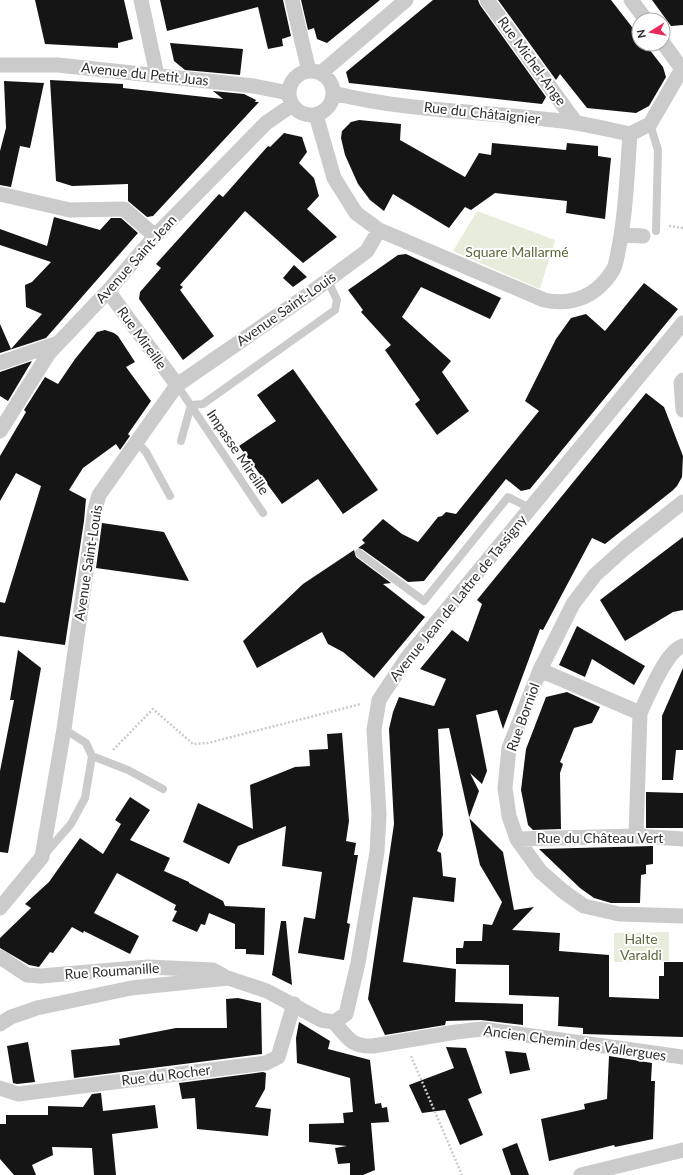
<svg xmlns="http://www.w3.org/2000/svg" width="683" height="1175" font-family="Lato,sans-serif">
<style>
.green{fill:#e7ecdb}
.building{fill:#151515}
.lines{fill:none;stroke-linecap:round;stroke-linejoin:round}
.path{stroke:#cbcbcb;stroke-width:2.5;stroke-dasharray:2 2;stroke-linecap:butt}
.lane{stroke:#cbcbcb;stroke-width:8}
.street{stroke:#cbcbcb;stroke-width:15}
.labels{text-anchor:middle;stroke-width:4;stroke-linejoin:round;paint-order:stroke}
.street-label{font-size:14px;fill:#2e2e2e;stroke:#fff}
.park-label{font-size:14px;fill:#596a3a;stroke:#fff}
</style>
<rect width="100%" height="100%" fill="#fff"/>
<!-- green -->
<path class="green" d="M477,211L555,240L540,289L453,251Z
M669,932V961L614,962V933Z"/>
<!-- building -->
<path class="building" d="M35,0H124L133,39L118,43V48L45,44Z
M160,0H283L291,36L282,39L283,46L268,49L258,7L167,31Z
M301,0H380L327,43L317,39L314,28L308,30Z
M433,0H478L480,5L546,97L542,104L349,83L346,72Z
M498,0H611L639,36V44H645L663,67L666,77L649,106L636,113L587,108L560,74L556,80Z
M652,0H683V25L671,26Z
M170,43L243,49L240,75L185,70L174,61Z
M50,80L123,84V88L223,99L213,91L244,94L256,100L255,102H259L153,216L147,217L128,201V184L72,186L56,181Z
M4,81L44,83L30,148L20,146L11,187L0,185V151L6,128Z
M359,120L401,124L400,140L465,177L479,153L491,155L492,143L566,150L567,143L598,146V156L611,158L605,219L566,213L567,201L495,193L471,210L465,207L449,228L393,194L384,211L370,200L358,184L345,155L341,138L342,131L351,122Z
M284,133L302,137L307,152L299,163L314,178L319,196L307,209L337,237L303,263L245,211L180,285L183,287L180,290L214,336L183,360L139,299L140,292L161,268L156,264L219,194L223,197L268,146L270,147Z
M54,217L100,230L111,218H121L138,233L46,338L0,353V324L11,349L42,314L26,307L25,285L32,282L51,262L0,245V229L47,246Z
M406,254L501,298L490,319L421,287L402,317L451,361L442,372L469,411L437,435L415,404L420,400L385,350L391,345L361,312L363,310L348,290L398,255Z
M294,265L307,277L293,287L283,278Z
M644,283L678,309L530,489L521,491L506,479L424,581L408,582L362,549L358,548L365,543L362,540L383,519L402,534L418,542L438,517L442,516L446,512L456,514L539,411L525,401L556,339L571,318L586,314L605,331Z
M105,330L114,333L118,336L135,362L126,367L151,401L128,434L130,436L120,450L116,444L83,468L69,490L86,499L84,521L65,645L0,636V602L5,603L41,486L16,473L0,501V456L26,412L24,410L45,377L58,384L75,359L97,332Z
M32,361L8,401L0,396V372Z
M293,369L378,490L343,514L318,479L282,504L239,446L276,421L257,395Z
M646,393L664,407L683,456L682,477L677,486L672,491L605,544L592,538L543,630L540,629L503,729L497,710L476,715L487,771L482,784L470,773L479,791L469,818L503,852L514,910L534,907L512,930L560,933L559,951L609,955V997L659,999V976H664V962H683V1037L583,1034V1028L558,1026L559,997L509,995V965L456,964V948H463L464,941H482L483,924L492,925L502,902L480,865L449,728L438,729L443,835L437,851L441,853L443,876L456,878L454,902L413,897L403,962L456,969L455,1002L523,1004V1025L481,1020L446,1021L445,1025L385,1035L368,999L394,824L389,729L393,712L399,697L434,706L446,679L420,669L452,630L468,642L482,604L477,600Z
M102,523L164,532L189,581L96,568Z
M683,537V610L673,612L625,641L600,600Z
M354,550L356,557L391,583L383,584L425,617L374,678L343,652L328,644L322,632L257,668L243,641L303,584Z
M577,626L645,666L634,685L592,659L585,677L559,665Z
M18,650L41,668L8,853L0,852V771L14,700H10Z
M683,668V750H676L673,780H662V716Z
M567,692L600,707L592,723L574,728L560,762L563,764L560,773L561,829L533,830L528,825L521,790L526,749L546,697Z
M342,733L349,821L346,841L356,843L354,855H358L347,923L350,924L344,960L298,953L304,917L315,919L322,872L282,866L286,826L238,846L229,864L183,842L198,803L253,829L250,785L295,767L310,766L309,750L328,749L327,734Z
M646,792L683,793V828H646Z
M130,797L150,810L130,840L170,858L164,871L189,882V883L223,901L225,906L265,908L264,955L246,954V949H235V924L209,913L205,925L201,924L197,932L172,921L177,911L174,910L176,905L117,873L94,913L139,936L130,954L84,931L83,933L72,927L53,953L50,952L39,967L29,965L0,948V938L31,908L25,904L49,882L80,838L103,854L121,824L115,820Z
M653,846V864L646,865V874L641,875L640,903H611L594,898L580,888L539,849Z
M281,921H286L292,985L272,975Z
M238,998L261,1003L262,1054L74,1078L71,1050L120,1045L119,1039L176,1028H227L226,999Z
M299,1022L330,1041L328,1049L370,1060L375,1104L381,1103L382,1108L387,1107L389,1122L371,1123L375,1170L363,1175H350V1163L338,1164L335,1148L347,1146L309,1142V1124L344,1123L343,1113L353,1112L350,1078L297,1063L296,1038Z
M28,1042L35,1082L17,1084L13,1083L7,1046Z
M446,1047L466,1048L482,1093L468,1099L483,1135L460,1145L445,1110L422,1113L409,1085L454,1068Z
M505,1051L526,1053L530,1070L510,1074Z
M609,1056L652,1063L651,1081H655L653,1139L615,1147L614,1145L549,1161L541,1119L585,1109L584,1104L607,1099Z
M263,1072L266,1073L265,1089L255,1107L271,1109L268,1136L197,1129L195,1098L182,1099L179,1083Z
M101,1093L103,1111L155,1105L158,1128L112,1134L116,1175H94L92,1148L52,1147L53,1155L32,1165L36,1175H14L0,1159V1124H6V1115H48V1106L83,1107L92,1094Z
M517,1143L529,1175H511L502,1149Z"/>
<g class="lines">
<!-- path -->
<path class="path" d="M669,226L683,228
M113,750L153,709L193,744L208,743L361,704
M411,1056L462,1175"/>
<!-- lane -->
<path class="lane" d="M650,124L658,150L656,231
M177,385L263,513
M191,405L203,404L335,310L337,300L328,281
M181,441L191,405
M137,442L146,452L170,496
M359,553L424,601L508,497L530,508
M92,756L128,770L163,789
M44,855L71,824L85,798L92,756L86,743L64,729"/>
<!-- street -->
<path class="street" d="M141,0L157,75
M292,0L309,71
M487,0L576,123
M631,0L646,20
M663,43L682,69
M0,65H58L254,86L289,93
M289 93a22 22 0 1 1 44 0a22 22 0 1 1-44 0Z
M321,73L406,0
M333,93C413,113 496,111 576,123C594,126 612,130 630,134
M316,115L334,178L356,213L379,230L544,300C573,306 597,296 613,270C616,265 617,257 618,252C626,214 627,173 630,134
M630,134L650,124L683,67
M0,194L70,210L124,209L155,236
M622,235L643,236
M108,291L177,385
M0,363L58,343
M683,380L681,383L683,410
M0,431L49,353L108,291L155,236L217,173L266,123L292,105
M683,502L625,548L595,575L573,604L540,670L509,748L505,788L509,816L517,839L540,871L564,892L584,906L619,914L683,916
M540,670L640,713C648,697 666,650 683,646
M636,836L640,713
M517,839L636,836L683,839
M0,908L42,857L64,729L95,509L99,495L177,385L309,294L367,251L379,230
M0,957L27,975L41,976L148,967L213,970L224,976
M334,1022C347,1037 351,1047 373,1046L456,1032L482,1029L683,1057
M0,1024L11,1017L37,1008L131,988L228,978L267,991L321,1020L334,1022L346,1014L358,963L377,852L379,814L374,730L379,700L406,659L683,323
M0,1088L18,1094L266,1063L278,1057L294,1004
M581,1175L683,1150"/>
</g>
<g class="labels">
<!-- street labels -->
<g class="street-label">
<text transform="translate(532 61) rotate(54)" y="5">Rue Michel-Ange</text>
<text transform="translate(145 74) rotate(6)" y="5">Avenue du Petit Juas</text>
<text transform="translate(482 113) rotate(6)" y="5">Rue du Châtaignier</text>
<text transform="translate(136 259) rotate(-48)" y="5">Avenue Saint-Jean</text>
<text transform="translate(286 309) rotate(-35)" y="5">Avenue Saint-Louis</text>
<text transform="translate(142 338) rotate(54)" y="5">Rue Mireille</text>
<text transform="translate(238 452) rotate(56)" y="5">Impasse Mireille</text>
<text transform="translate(88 563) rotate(-81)" y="5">Avenue Saint-Louis</text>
<text transform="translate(458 598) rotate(-51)" y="5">Avenue Jean de Lattre de Tassigny</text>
<text transform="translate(523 717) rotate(-70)" y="5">Rue Borniol</text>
<text x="600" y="843">Rue du Château Vert</text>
<text transform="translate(112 971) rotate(-4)" y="5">Rue Roumanille</text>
<text transform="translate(575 1043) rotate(8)" y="5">Ancien Chemin des Vallergues</text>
<text transform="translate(166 1075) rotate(-7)" y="5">Rue du Rocher</text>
</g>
<!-- park labels -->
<g class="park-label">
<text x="517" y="257">Square Mallarmé</text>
<text x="641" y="944">Halte<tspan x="641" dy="16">Varaldi</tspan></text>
</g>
</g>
<!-- north arrow -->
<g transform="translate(651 32) rotate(259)"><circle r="19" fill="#ffffff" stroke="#ababab"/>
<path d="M0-3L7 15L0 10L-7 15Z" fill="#ea2a5b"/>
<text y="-6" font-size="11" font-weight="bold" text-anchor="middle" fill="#2e2e2e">N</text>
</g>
</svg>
